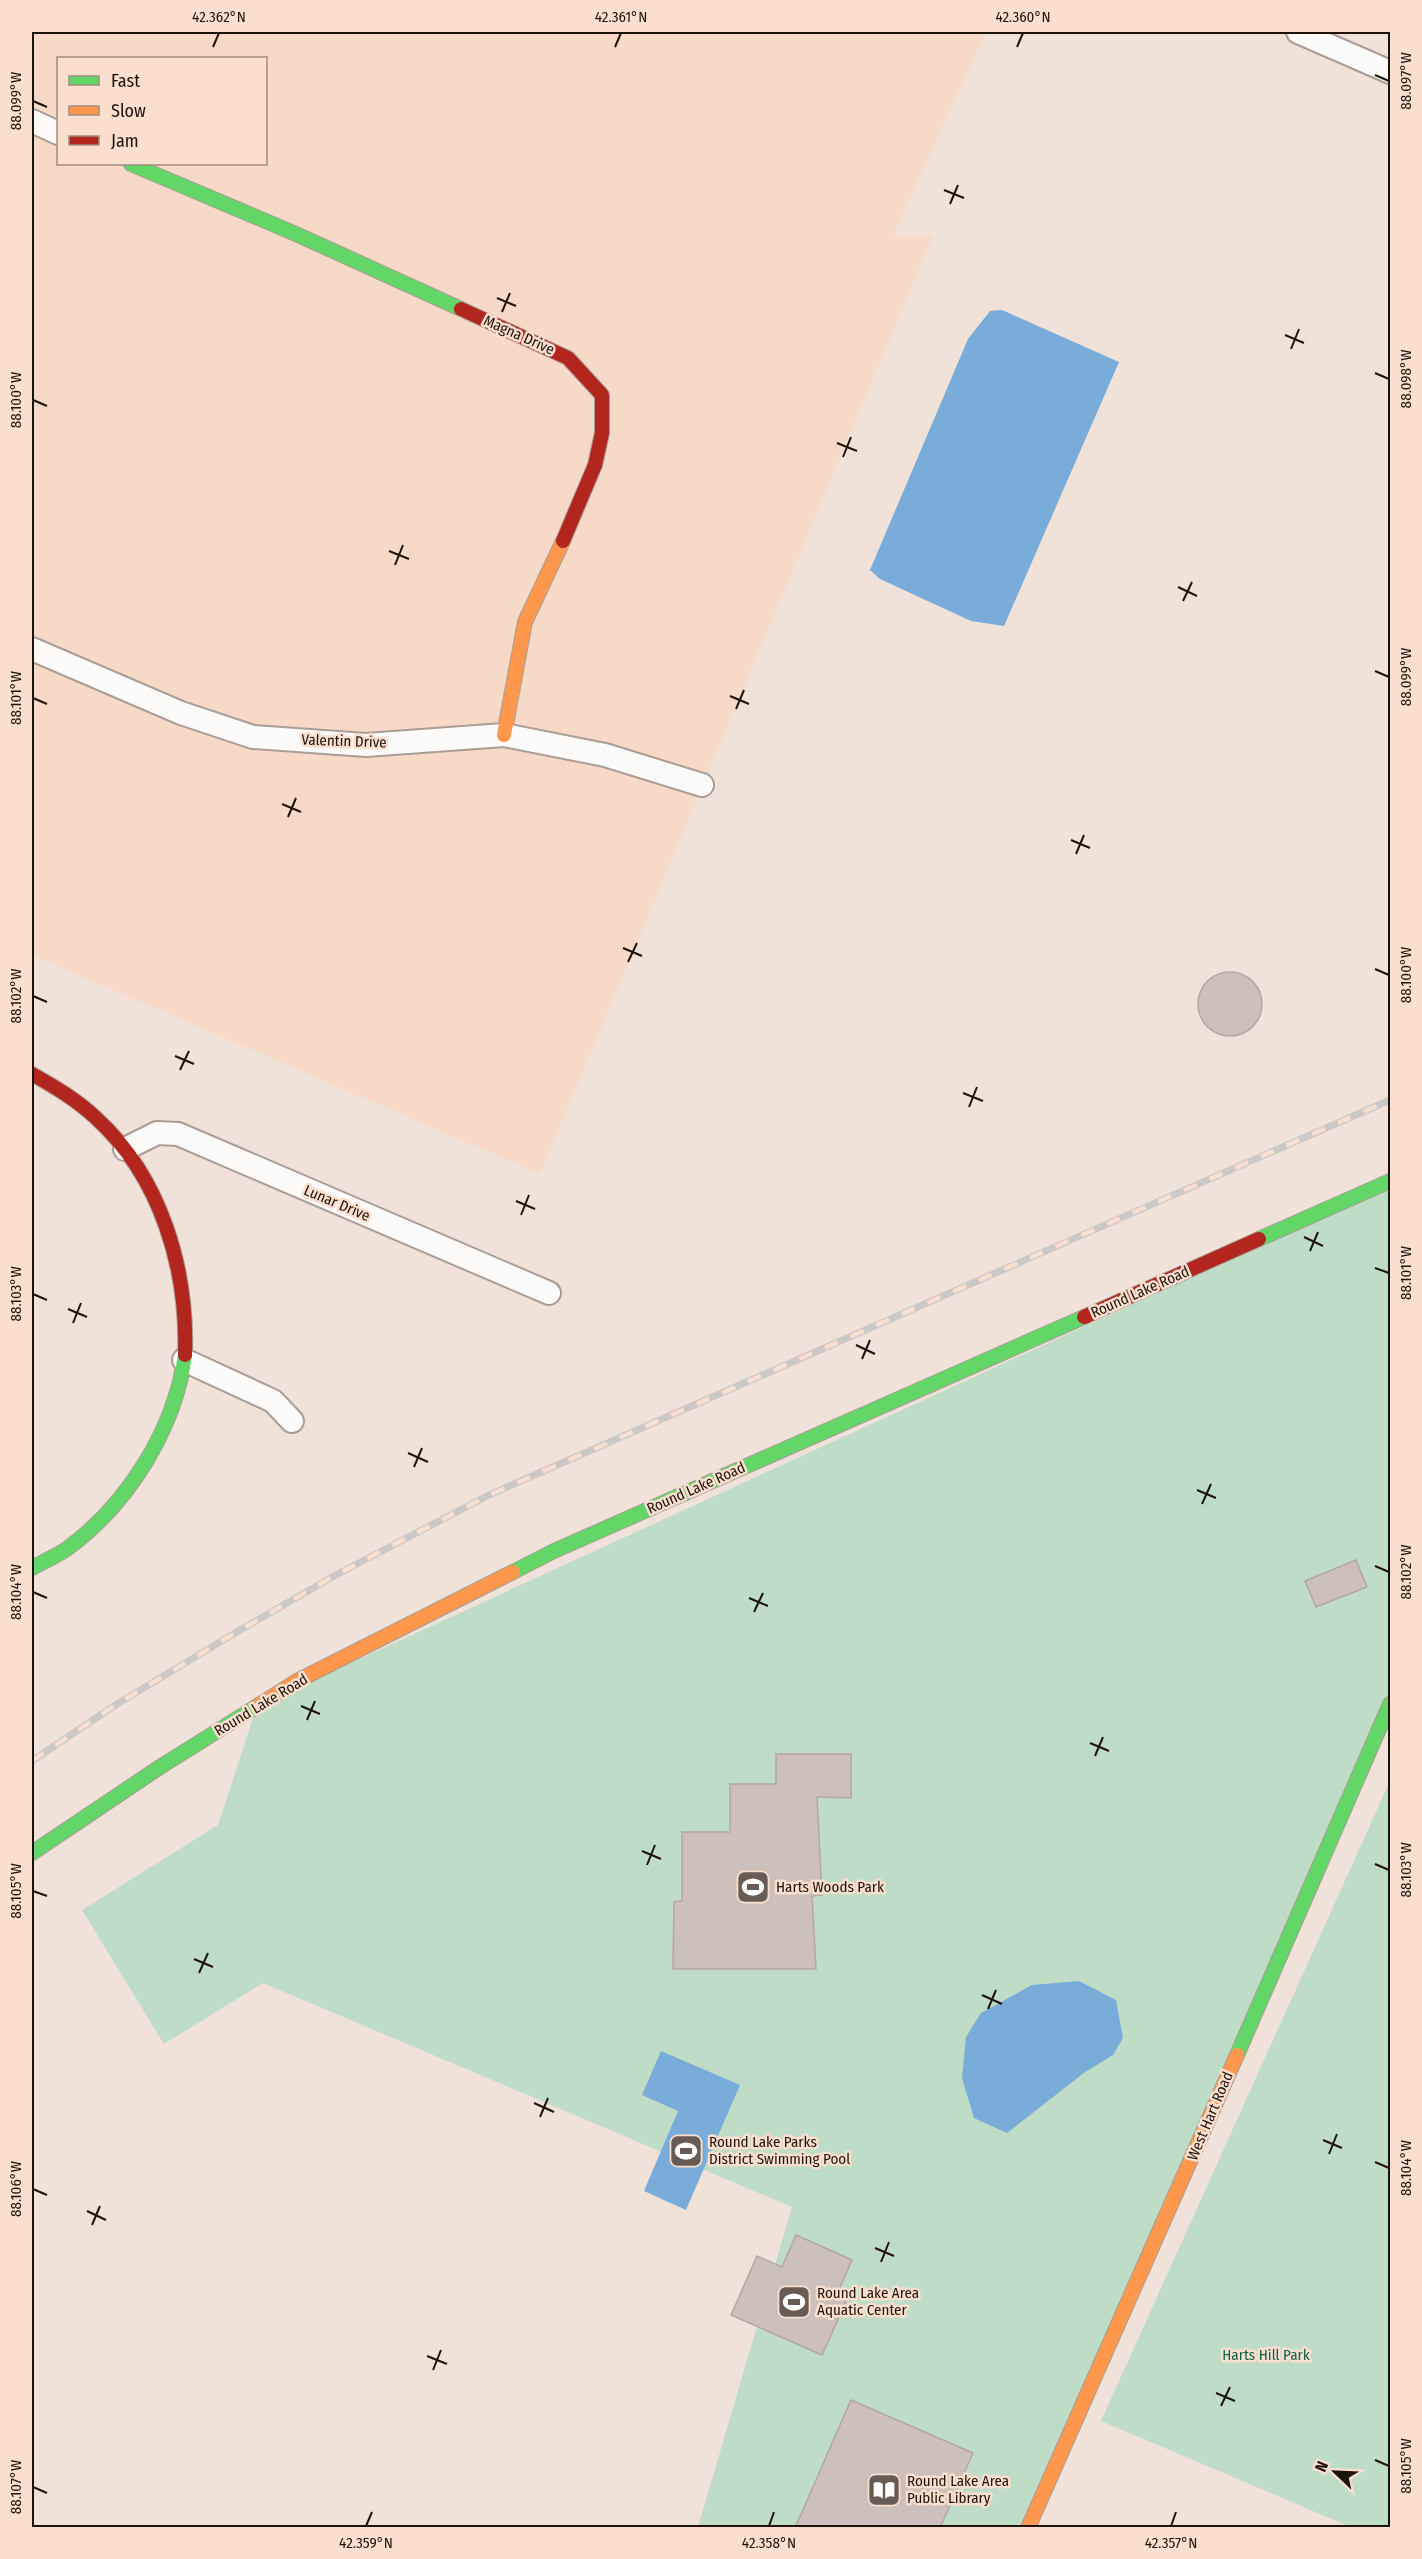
<svg xmlns="http://www.w3.org/2000/svg" width="1422" height="2559" font-family="'Fira Sans Condensed',sans-serif">
<style>
.built{fill:#f6d9c7;fill-rule:evenodd}
.green{fill:#bedcc6}
.water{fill:#79acd8}
.building{fill:#cdc0ba;stroke:#b4a7a0;stroke-width:1.5}
.lines{fill:none;stroke-linecap:round;stroke-linejoin:round}
.street-casing{stroke:#a99d95;stroke-width:26}
.fast-casing{stroke:#a99d95;stroke-width:16}
.slow-casing{stroke:#a99d95;stroke-width:16}
.jam-casing{stroke:#a99d95;stroke-width:16}
.street{stroke:#fdfbf9;stroke-width:22}
.fast{stroke:#63d668;stroke-width:14}
.slow{stroke:#ff974d;stroke-width:14}
.jam{stroke:#b3261e;stroke-width:14}
.rail-casing{stroke:#cbc8c5;stroke-width:7}
.rail{stroke:#fadfcf;stroke-width:4.5;stroke-dasharray:14;stroke-linecap:butt}
.ticks{fill:none;stroke:#1e130b;stroke-width:2}
.labels{text-anchor:middle;stroke-width:5;stroke-linejoin:round;paint-order:stroke}
.street-label{font-size:15px;fill:#1e130b;stroke:#fadfcf}
.poi-label{font-size:15px;fill:#1e130b;stroke:#fadfcf;text-anchor:start}
.park-label{font-size:15px;fill:#0d6544;stroke:#fadfcf}
.neatline{fill:none;stroke:#1e130b;stroke-width:2}
.ticks-label{font-size:15px;text-anchor:middle;fill:#1e130b}
</style>
<rect width="100%" height="100%" fill="#f0e2d9"/>
<!-- built -->
<path class="built" d="M32,32H986L893,236H933L540,1174L32,955ZM58,58H266V164H58Z"/>
<!-- green -->
<path class="green" d="M1390,1186V1713L1027,2527H698L792,2207L263,1983L164,2044L82,1910L218,1825L257,1706Z
M1390,1781V2527L1353,2528L1101,2421Z"/>
<!-- water -->
<path class="water" d="M1002,310L1119,362L1004,626L971,621L880,579L870,570L968,339L990,311Z
M1079,1981L1116,2000L1123,2038L1113,2055L1085,2072L1007,2133L974,2118L962,2078L966,2037L981,2013L1032,1985Z
M661,2051L740,2085L686,2210L644,2191L678,2111L642,2095Z"/>
<!-- building -->
<path class="building" d="M1198 1004a32 32 0 1 1 64 0a32 32 0 1 1-64 0Z
M1356,1560L1367,1587L1316,1607L1305,1581Z
M776,1754H851V1798L817,1797L822,1895L812,1896L816,1969H673L674,1902L682,1901V1832H730V1784H776Z
M796,2235L852,2260L838,2292L848,2297L822,2355L731,2315L757,2256L782,2267Z
M851,2400L973,2453L940,2528H795Z"/>
<g class="lines">
<!-- street casing -->
<g class="street-casing">
<path id="street" d="M1298,32L1390,72
M32,121L58,133
M32,649L181,713L253,737L366,745L504,735L605,755L702,785
M125,1149L157,1133L178,1134L549,1293
M184,1360L273,1401L292,1421"/>
</g>
<!-- fast casing -->
<g class="fast-casing">
<path id="fast" d="M131,164L296,234L461,309
M1259,1239L1390,1181
M32,1568C44,1561 57,1556 68,1548C128,1504 175,1429 185,1355
M513,1572L554,1551L1084,1317
M32,1853L160,1767L259,1705
M1237,2055L1390,1704"/>
</g>
<!-- slow casing -->
<g class="slow-casing">
<path id="slow" d="M504,735L525,622L563,541
M259,1705L297,1681L513,1572
M1028,2528L1237,2055"/>
</g>
<!-- jam casing -->
<g class="jam-casing">
<path id="jam" d="M461,309L568,358L602,395V433L595,465L563,541
M32,1074C55,1087 77,1100 96,1118C161,1177 188,1269 185,1355
M1084,1317L1259,1239"/>
</g>
<!-- street -->
<use href="#street" class="street"/>
<!-- fast -->
<use href="#fast" class="fast"/>
<!-- slow -->
<use href="#slow" class="slow"/>
<!-- jam -->
<use href="#jam" class="jam"/>
<!-- rail casing -->
<g class="rail-casing">
<path id="rail" d="M32,1761L117,1704L235,1633L334,1576L489,1495L1390,1100"/>
</g>
<!-- rail -->
<use href="#rail" class="rail"/>
</g>
<!-- ticks -->
<path class="ticks" d="M213,47L219,33M615,47L621,33M1017,47L1023,33M1375,75L1389,81M33,101L47,107M944,190L964,198M950,204L958,185M497,298L516,306M502,312L510,293M1285,335L1304,343M1291,349L1299,329M1375,373L1389,379M33,400L47,406M837,443L857,451M843,457L851,437M389,551L409,559M395,565L403,545M1178,587L1197,596M1183,601L1192,582M1375,671L1389,677M730,696L749,704M33,698L47,704M736,709L744,690M282,804L301,812M288,817L296,798M1071,840L1090,848M1076,854L1084,835M623,948L642,956M628,962L637,943M1375,969L1389,975M33,996L47,1002M175,1056L194,1064M180,1070L189,1051M963,1093L983,1101M969,1107L977,1087M516,1201L535,1209M521,1215L529,1195M1304,1237L1323,1246M1310,1251L1318,1232M1375,1268L1389,1273M33,1294L47,1300M68,1309L87,1317M73,1323L81,1303M856,1345L875,1354M862,1359L870,1340M408,1453L428,1462M414,1467L422,1448M1197,1490L1216,1498M1202,1504L1211,1484M1375,1566L1389,1572M33,1592L47,1598M749,1598L768,1606M754,1612L763,1593M301,1706L320,1714M307,1720L315,1701M1090,1743L1109,1751M1095,1756L1103,1737M642,1851L661,1859M1375,1864L1389,1870M647,1865L655,1845M33,1891L47,1896M194,1959L213,1967M199,1973L208,1953M982,1995L1002,2004M988,2009L996,1990M534,2103L554,2112M540,2117L548,2098M1323,2140L1342,2148M1329,2154L1337,2134M1375,2162L1389,2168M33,2189L47,2195M87,2211L106,2220M92,2225L100,2206M875,2248L894,2256M881,2262L889,2242M427,2356L447,2364M433,2370L441,2350M1216,2393L1235,2401M1221,2406L1230,2387M1375,2460L1389,2466M33,2487L47,2493M366,2526L372,2512M769,2526L774,2512M1171,2526L1176,2512"/>
<!-- icons -->
<defs>
<g id="stadium-square" transform="scale(1.725)"><rect x="-9" y="-9" width="18" height="18" rx="4" fill="#685b53" stroke="#fadfcf"/><path d="M0-5a6.5 5 0 1 0 0 10a6.5 5 0 1 0 0-10ZM-3.5-1.8h7v3.6h-7Z" fill="#fff"/></g>
<g id="library-square" transform="scale(1.725)"><rect x="-9" y="-9" width="18" height="18" rx="4" fill="#685b53" stroke="#fadfcf"/><path d="M-6-4Q-3-5.5-.7-3.5V5Q-3 3-6 4ZM6-4Q3-5.5 .7-3.5V5Q3 3 6 4Z" fill="#fff"/></g>
</defs>
<g fill-rule="evenodd">
<use href="#stadium-square" x="753" y="1887"/>
<use href="#stadium-square" x="686" y="2151"/>
<use href="#stadium-square" x="794" y="2302"/>
<use href="#library-square" x="884" y="2490"/>
</g>
<g class="labels">
<!-- street labels -->
<g class="street-label">
<text transform="translate(519 335) rotate(24)" y="5">Magna Drive</text>
<text transform="translate(344 741) rotate(2)" y="5">Valentin Drive</text>
<text transform="translate(337 1203) rotate(23)" y="5">Lunar Drive</text>
<text transform="translate(1140 1292) rotate(-24)" y="5">Round Lake Road</text>
<text transform="translate(696 1488) rotate(-24)" y="5">Round Lake Road</text>
<text transform="translate(261 1705) rotate(-31)" y="5">Round Lake Road</text>
<text transform="translate(1210 2116) rotate(-67)" y="5">West Hart Road</text>
</g>
<!-- poi labels -->
<g class="poi-label">
<text x="776" y="1892">Harts Woods Park</text>
<text x="709" y="2147">Round Lake Parks<tspan x="709" dy="17">District Swimming Pool</tspan></text>
<text x="817" y="2298">Round Lake Area<tspan x="817" dy="17">Aquatic Center</tspan></text>
<text x="907" y="2486">Round Lake Area<tspan x="907" dy="17">Public Library</tspan></text>
</g>
<!-- park labels -->
<g class="park-label">
<text x="1266" y="2360">Harts Hill Park</text>
</g>
</g>
<!-- border -->
<rect width="1422" height="2559" fill="none" stroke="#fadfcf" stroke-width="66"/>
<!-- legend -->
<rect x="57" y="57" width="210" height="108" fill="#fadfcf" stroke="#a28d81" stroke-width="1.5"/>
<rect x="69" y="76" width="30" height="9" fill="#63d668" stroke="#a28d81" stroke-width="1.5"/>
<text x="111" y="87" font-size="18" fill="#1e130b">Fast</text>
<rect x="69" y="106" width="30" height="9" fill="#ff974d" stroke="#a28d81" stroke-width="1.5"/>
<text x="111" y="117" font-size="18" fill="#1e130b">Slow</text>
<rect x="69" y="136" width="30" height="9" fill="#b3261e" stroke="#a28d81" stroke-width="1.5"/>
<text x="111" y="147" font-size="18" fill="#1e130b">Jam</text>
<!-- north arrow -->
<g transform="translate(1335 2472) rotate(293)" stroke="#fadfcf" stroke-width="4.5" paint-order="stroke">
<path d="M0-4.5L10 22L0 15L-10 22Z" fill="#1e130b"/>
<text y="-9" font-size="16" font-weight="bold" text-anchor="middle" fill="#1e130b">N</text>
</g>
<rect x="33" y="33" width="1356" height="2493" class="neatline"/>
<g class="ticks-label">
<text x="219" y="22">42.362°N</text>
<text x="621" y="22">42.361°N</text>
<text x="1023" y="22">42.360°N</text>
<text transform="translate(1406 81) rotate(-90)" y="5">88.097°W</text>
<text transform="translate(16 101) rotate(-90)" y="5">88.099°W</text>
<text transform="translate(1406 379) rotate(-90)" y="5">88.098°W</text>
<text transform="translate(16 400) rotate(-90)" y="5">88.100°W</text>
<text transform="translate(1406 677) rotate(-90)" y="5">88.099°W</text>
<text transform="translate(16 698) rotate(-90)" y="5">88.101°W</text>
<text transform="translate(1406 975) rotate(-90)" y="5">88.100°W</text>
<text transform="translate(16 996) rotate(-90)" y="5">88.102°W</text>
<text transform="translate(1406 1273) rotate(-90)" y="5">88.101°W</text>
<text transform="translate(16 1294) rotate(-90)" y="5">88.103°W</text>
<text transform="translate(1406 1572) rotate(-90)" y="5">88.102°W</text>
<text transform="translate(16 1592) rotate(-90)" y="5">88.104°W</text>
<text transform="translate(1406 1870) rotate(-90)" y="5">88.103°W</text>
<text transform="translate(16 1891) rotate(-90)" y="5">88.105°W</text>
<text transform="translate(1406 2168) rotate(-90)" y="5">88.104°W</text>
<text transform="translate(16 2189) rotate(-90)" y="5">88.106°W</text>
<text transform="translate(1406 2466) rotate(-90)" y="5">88.105°W</text>
<text transform="translate(16 2487) rotate(-90)" y="5">88.107°W</text>
<text x="366" y="2548">42.359°N</text>
<text x="769" y="2548">42.358°N</text>
<text x="1171" y="2548">42.357°N</text>
</g>
</svg>
